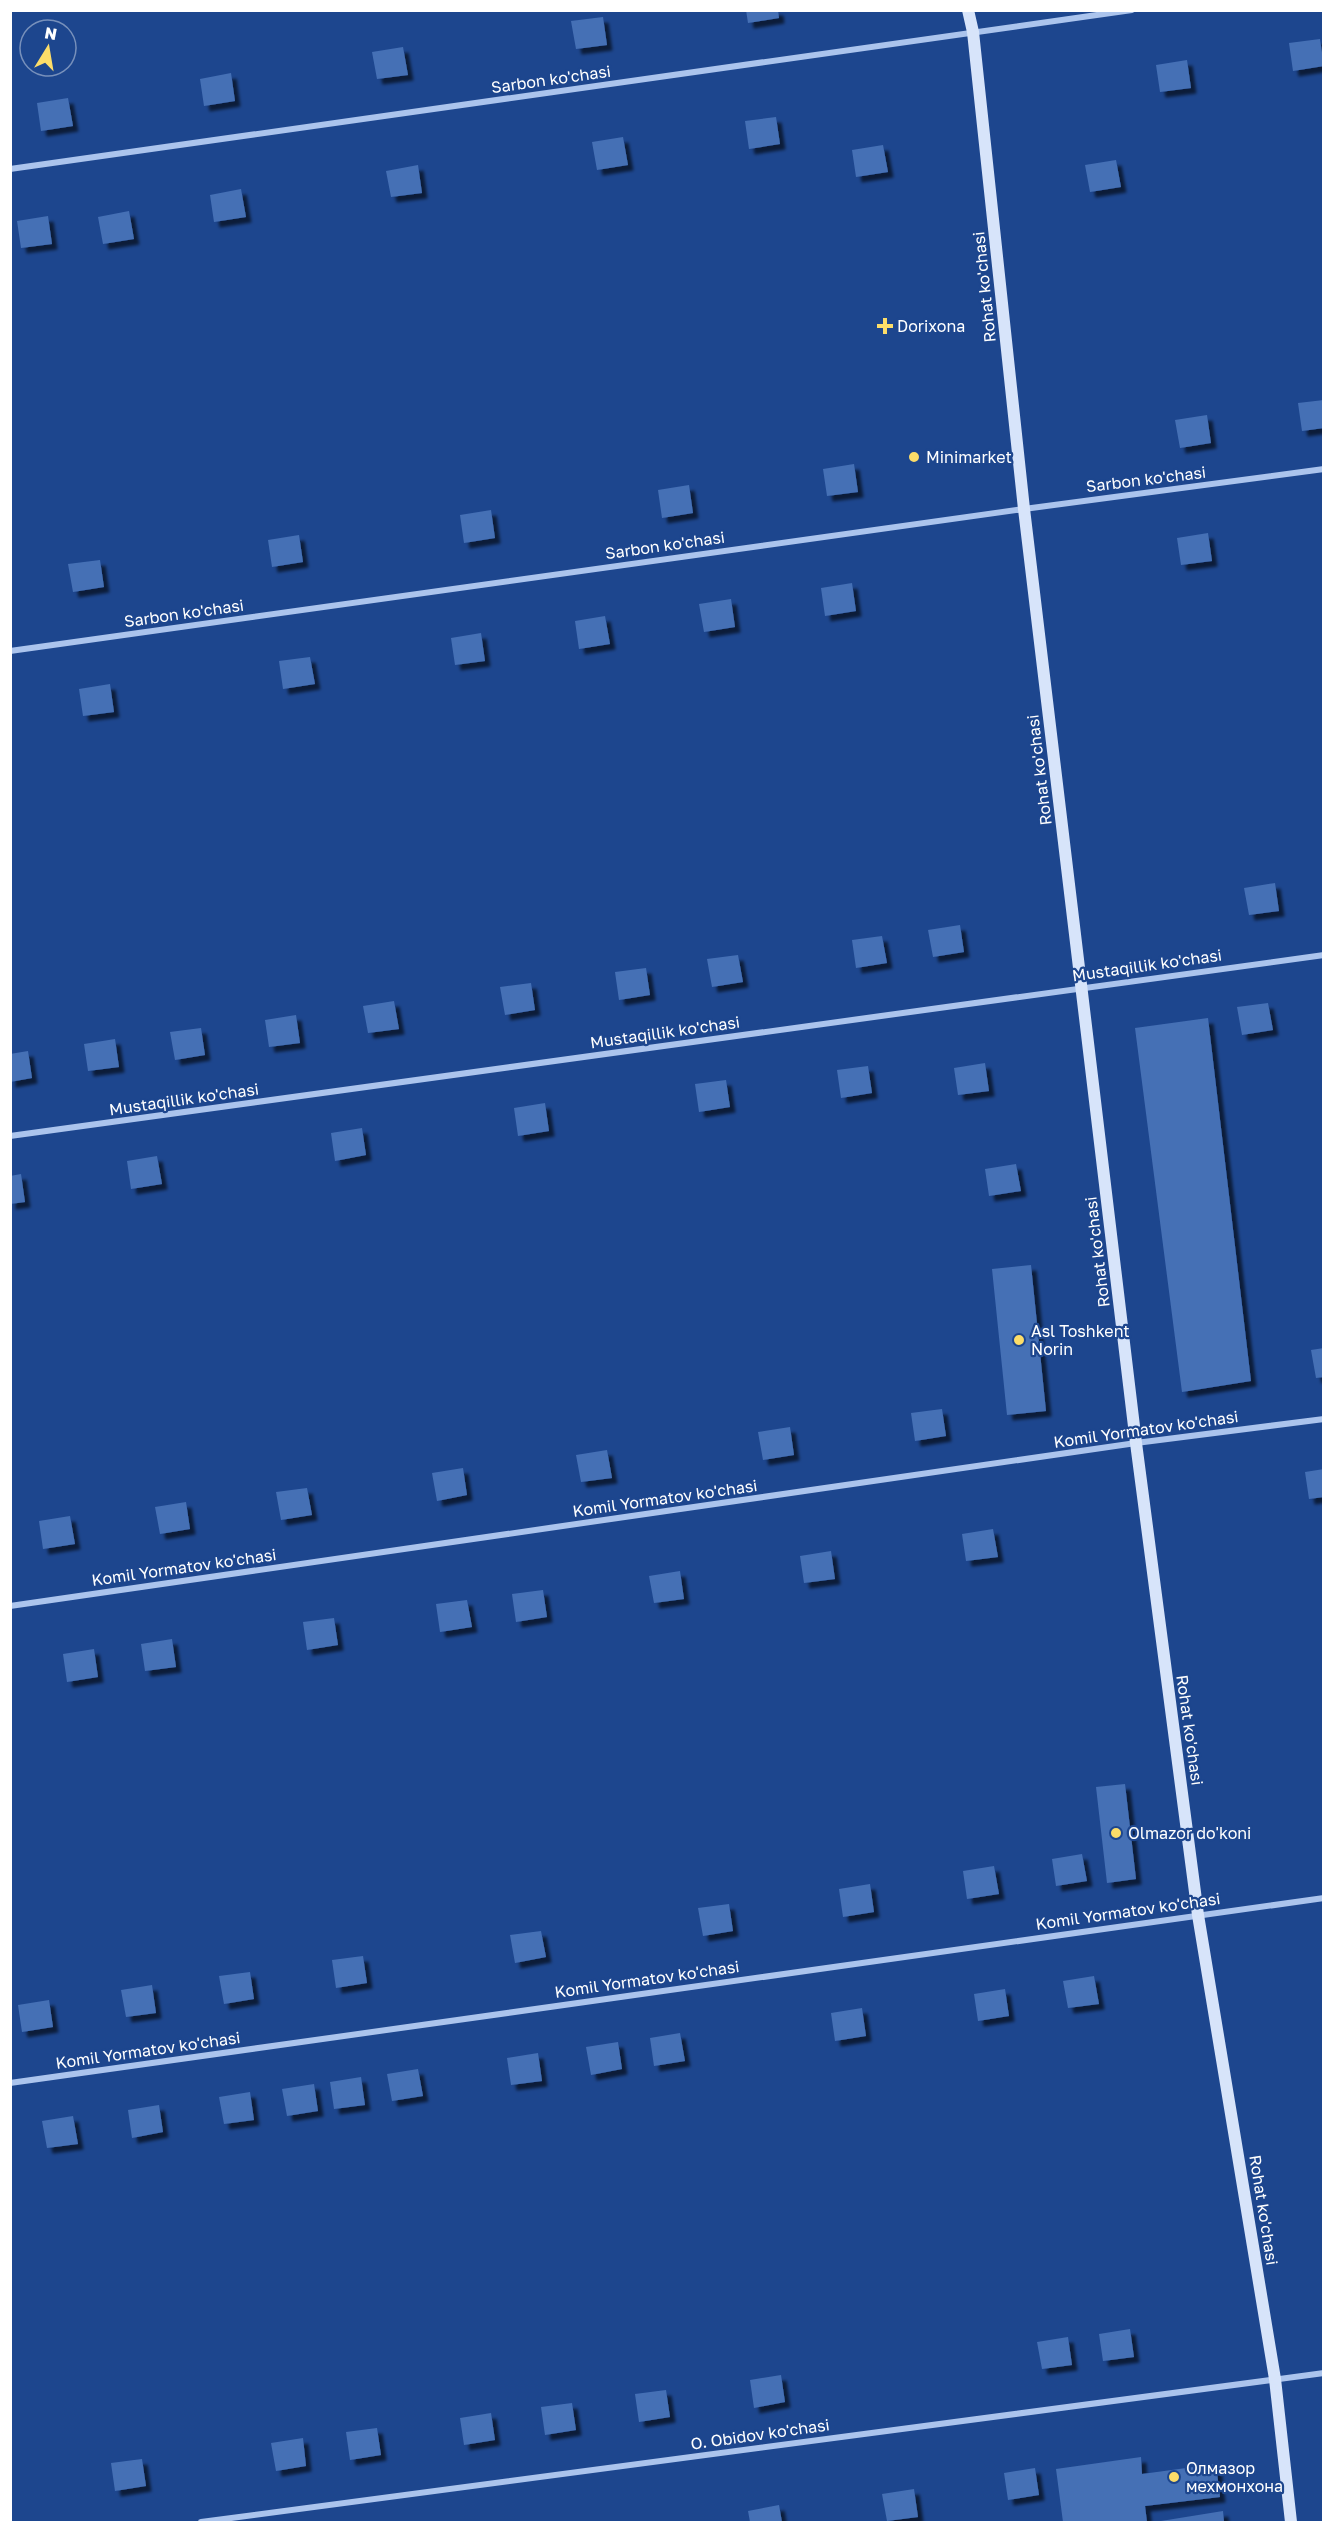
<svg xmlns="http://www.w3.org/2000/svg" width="1334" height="2533" font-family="'Golos Text',sans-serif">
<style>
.building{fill:#4570b5;filter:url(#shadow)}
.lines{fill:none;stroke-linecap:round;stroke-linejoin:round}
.street{stroke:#abc4ed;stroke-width:6}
.secondary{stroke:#d7e4fa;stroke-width:12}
.poi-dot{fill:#fcdd69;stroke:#1d468e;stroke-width:2}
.labels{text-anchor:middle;stroke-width:4.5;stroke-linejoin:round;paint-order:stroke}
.street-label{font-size:16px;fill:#fff;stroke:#1d468e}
.poi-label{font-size:16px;fill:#fff;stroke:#1d468e;text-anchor:start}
</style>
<defs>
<filter id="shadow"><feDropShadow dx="5.5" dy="5.5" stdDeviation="1.5" flood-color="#0009"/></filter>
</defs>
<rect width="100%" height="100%" fill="#1d468e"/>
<!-- building -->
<path class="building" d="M746,10H778L779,18L748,23Z
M603,17L607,45L576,49L571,21Z
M1320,39L1324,66L1293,71L1289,43Z
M403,47L408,75L377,79L372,52Z
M1187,60L1191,88L1160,92L1156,65Z
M231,73L235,101L204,106L200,79Z
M68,98L73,126L41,131L37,103Z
M776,117L780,144L749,149L745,121Z
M623,137L628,165L597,170L592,142Z
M883,145L888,172L856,177L852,150Z
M1116,160L1121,187L1090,192L1085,165Z
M418,165L422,193L391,197L386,171Z
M241,189L246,217L214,222L210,195Z
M129,211L134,239L103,244L98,217Z
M48,216L52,244L21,248L17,221Z
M1324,400V428L1302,431L1298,403Z
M1207,415L1211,443L1180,448L1175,420Z
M854,464L858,492L827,496L823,469Z
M689,485L693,513L662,518L658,490Z
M491,510L495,538L464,543L460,515Z
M1208,533L1212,561L1181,565L1177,538Z
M299,535L303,562L272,567L268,540Z
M100,560L104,587L73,592L68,564Z
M852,583L856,611L825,616L821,588Z
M731,599L735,627L704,632L699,604Z
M605,616L610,644L579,649L575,621Z
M481,633L485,661L455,665L451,638Z
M310,657L315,684L283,689L279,661Z
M110,684L114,712L83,716L79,689Z
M1275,883L1279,911L1249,915L1244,888Z
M960,925L964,952L933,957L928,930Z
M882,936L887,963L856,968L852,940Z
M738,955L743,982L712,987L707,959Z
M646,968L650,995L619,1000L615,972Z
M531,983L535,1010L505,1015L500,987Z
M394,1001L399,1029L368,1033L363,1006Z
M1268,1003L1273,1030L1242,1035L1237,1007Z
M296,1015L300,1043L269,1047L265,1020Z
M1208,1018L1251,1381L1182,1392L1135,1028Z
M201,1028L205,1055L175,1060L170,1032Z
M115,1039L119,1067L88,1071L84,1044Z
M28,1051L32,1078L10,1082V1054Z
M985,1063L989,1091L958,1095L954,1068Z
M868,1066L872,1093L841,1098L837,1070Z
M726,1080L730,1107L699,1112L695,1084Z
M545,1103L549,1131L518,1136L514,1108Z
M362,1128L366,1155L335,1161L331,1133Z
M157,1156L162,1184L131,1189L127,1161Z
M1016,1164L1021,1191L989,1196L985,1169Z
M21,1174L25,1202L10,1204V1176Z
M1031,1265L1046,1411L1007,1415L992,1269Z
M1324,1348V1377L1316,1378L1311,1350Z
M942,1409L946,1436L915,1441L911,1413Z
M790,1427L794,1455L763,1460L758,1432Z
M607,1450L612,1478L581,1482L576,1455Z
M463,1468L467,1495L437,1501L432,1473Z
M1324,1469V1497L1309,1499L1305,1472Z
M307,1488L312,1515L281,1520L276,1492Z
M186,1502L190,1529L160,1534L155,1507Z
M70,1516L75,1544L43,1549L39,1521Z
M993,1529L998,1557L966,1561L962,1534Z
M831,1551L835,1579L804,1583L800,1556Z
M680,1571L684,1599L654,1603L649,1576Z
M543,1590L547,1617L516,1622L512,1594Z
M467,1600L472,1627L440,1632L436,1604Z
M334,1618L338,1645L307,1650L303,1622Z
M172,1639L176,1667L145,1671L141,1644Z
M94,1649L98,1677L67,1682L63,1654Z
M1125,1784L1136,1879L1107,1883L1096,1787Z
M1082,1854L1087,1881L1056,1886L1052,1859Z
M994,1866L999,1894L967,1899L963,1871Z
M870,1884L874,1912L843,1917L839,1889Z
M729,1904L733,1931L703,1936L698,1908Z
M541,1931L546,1957L515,1963L510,1935Z
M363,1956L367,1983L336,1988L332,1960Z
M250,1972L254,1999L224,2004L219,1976Z
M1094,1976L1099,2004L1068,2008L1063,1981Z
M152,1985L156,2013L126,2017L121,1990Z
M1005,1989L1009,2016L978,2021L974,1994Z
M49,2000L53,2027L22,2032L18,2005Z
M862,2008L866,2036L835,2041L831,2013Z
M680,2033L685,2061L654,2066L650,2038Z
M618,2042L622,2069L591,2075L586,2047Z
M538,2053L542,2081L511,2085L507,2058Z
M418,2069L423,2096L392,2101L387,2074Z
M361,2077L365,2105L334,2109L330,2082Z
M314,2084L318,2111L287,2116L282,2089Z
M250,2092L254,2120L224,2124L219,2097Z
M159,2105L163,2132L132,2138L128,2110Z
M73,2116L78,2144L47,2148L42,2121Z
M1130,2329L1134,2357L1103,2361L1099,2334Z
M1068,2337L1072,2365L1042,2369L1037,2342Z
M781,2375L785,2402L754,2408L750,2380Z
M666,2390L670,2417L639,2422L635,2394Z
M572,2403L576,2430L545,2435L541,2407Z
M491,2413L495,2440L464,2445L460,2418Z
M377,2428L381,2455L350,2460L346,2432Z
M303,2438L306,2466L276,2471L271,2443Z
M1141,2457L1142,2474L1216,2464L1220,2497L1145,2506L1147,2522H1063L1056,2469Z
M142,2459L146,2486L115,2491L111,2463Z
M1035,2468L1039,2495L1008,2500L1004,2473Z
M914,2489L918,2517L887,2521L882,2494Z
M779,2505L782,2522H750L748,2511Z
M1223,2511L1224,2522H1161V2521Z"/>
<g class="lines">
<!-- street -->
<path class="street" d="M10,169L1132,10
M10,651L1024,509L1324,469
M10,1136L1324,955
M10,1606L1136,1443L1324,1419
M10,2083L1324,1898
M201,2522L1324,2373"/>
<!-- secondary -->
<path class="secondary" d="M968,10L973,32L1024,509L1136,1443L1198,1915L1275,2379L1291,2522"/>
</g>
<!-- markers -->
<g class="poi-dot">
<path d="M882 317h6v6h6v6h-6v6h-6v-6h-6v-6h6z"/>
<circle cx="914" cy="457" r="6"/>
<circle cx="1019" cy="1340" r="6"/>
<circle cx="1116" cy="1833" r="6"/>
<circle cx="1174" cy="2477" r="6"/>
</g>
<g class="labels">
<!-- street labels -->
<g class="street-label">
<text transform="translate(551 79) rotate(-8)" y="6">Sarbon ko'chasi</text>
<text transform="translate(984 287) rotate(-96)" y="6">Rohat ko'chasi</text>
<text transform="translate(1146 479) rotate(-7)" y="6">Sarbon ko'chasi</text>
<text transform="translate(665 545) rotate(-8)" y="6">Sarbon ko'chasi</text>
<text transform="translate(184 613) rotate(-8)" y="6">Sarbon ko'chasi</text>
<text transform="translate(1039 770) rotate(-97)" y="6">Rohat ko'chasi</text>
<text transform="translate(1147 965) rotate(-8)" y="6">Mustaqillik ko'chasi</text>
<text transform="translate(665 1032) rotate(-8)" y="6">Mustaqillik ko'chasi</text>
<text transform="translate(184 1099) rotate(-8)" y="6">Mustaqillik ko'chasi</text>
<text transform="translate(1097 1252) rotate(-97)" y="6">Rohat ko'chasi</text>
<text transform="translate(1146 1429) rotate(-8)" y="6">Komil Yormatov ko'chasi</text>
<text transform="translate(665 1498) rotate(-8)" y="6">Komil Yormatov ko'chasi</text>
<text transform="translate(184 1567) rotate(-8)" y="6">Komil Yormatov ko'chasi</text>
<text transform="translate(1190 1730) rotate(82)" y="6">Rohat ko'chasi</text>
<text transform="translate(1128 1911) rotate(-8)" y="6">Komil Yormatov ko'chasi</text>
<text transform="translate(647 1979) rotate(-8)" y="6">Komil Yormatov ko'chasi</text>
<text transform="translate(148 2050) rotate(-8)" y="6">Komil Yormatov ko'chasi</text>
<text transform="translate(1264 2210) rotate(81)" y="6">Rohat ko'chasi</text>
<text transform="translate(760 2434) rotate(-8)" y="6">O. Obidov ko'chasi</text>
</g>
<!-- poi labels -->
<g class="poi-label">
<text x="897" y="332">Dorixona</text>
<text x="926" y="463">Minimarket</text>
<text x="1031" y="1337">Asl Toshkent<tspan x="1031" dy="18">Norin</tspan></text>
<text x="1128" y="1839">Olmazor do'koni</text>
<text x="1186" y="2474">Олмазор<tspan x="1186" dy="18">мехмонхона</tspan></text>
</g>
</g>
<!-- border -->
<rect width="1334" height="2533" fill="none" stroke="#ffffff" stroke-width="24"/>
<!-- north arrow -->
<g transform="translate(48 48) rotate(11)"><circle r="28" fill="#1d468e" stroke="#7790bb" stroke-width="1.5"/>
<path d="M0-4.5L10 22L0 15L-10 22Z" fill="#fcdd69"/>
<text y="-9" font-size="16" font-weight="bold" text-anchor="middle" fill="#ffffff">N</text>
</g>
</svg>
